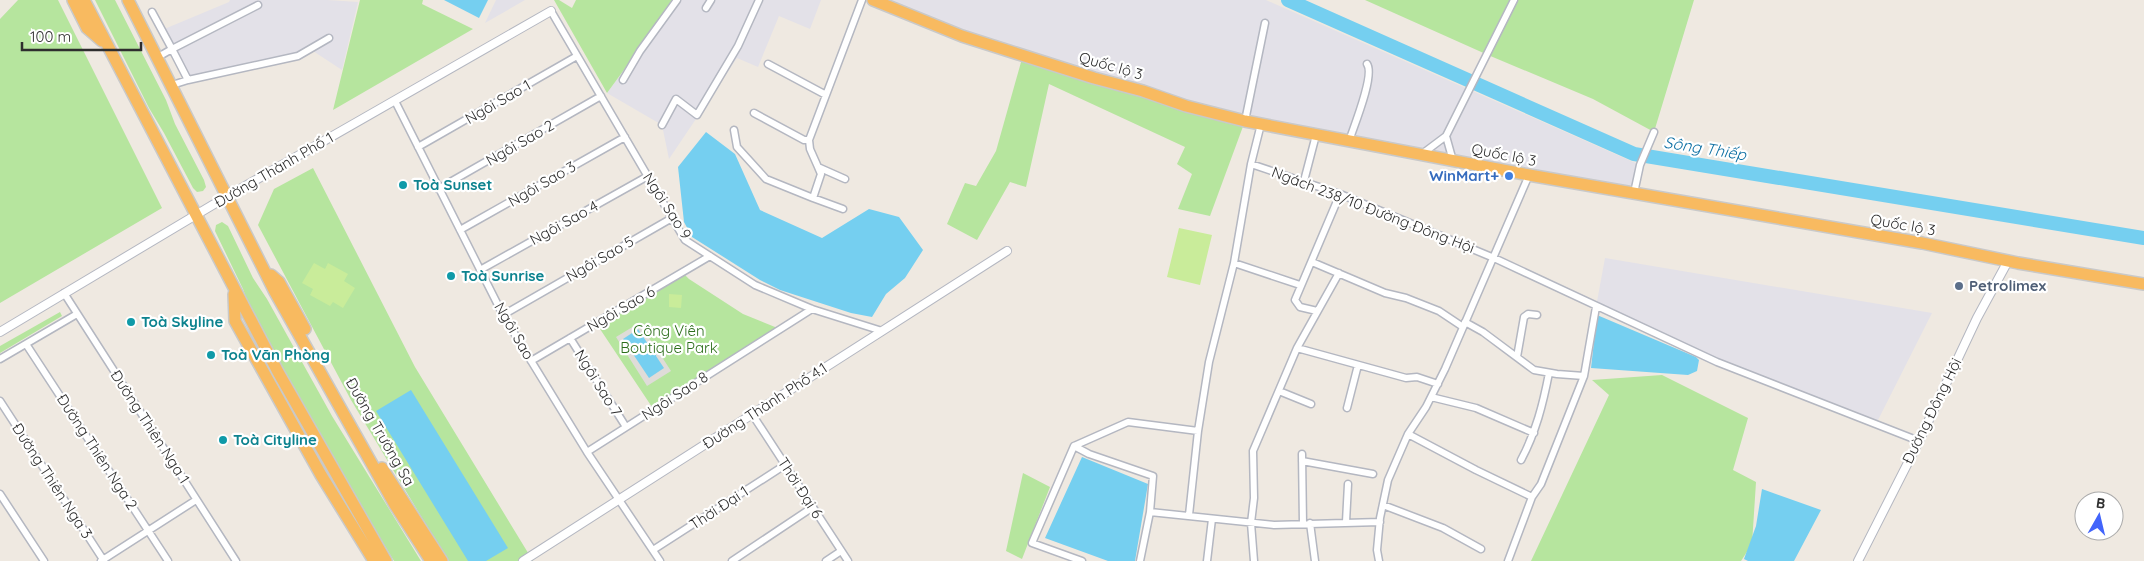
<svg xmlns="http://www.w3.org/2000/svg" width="2144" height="561" font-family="Quicksand,sans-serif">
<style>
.industrial{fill:#e3e1e8}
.green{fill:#b6e59e}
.pitch{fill:#c9ec9a}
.plaza{fill:#dfdcd8}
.water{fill:#75cff0}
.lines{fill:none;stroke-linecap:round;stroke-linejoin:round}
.river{stroke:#75cff0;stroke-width:14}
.minor-casing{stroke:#b4b7c1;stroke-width:9}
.tertiary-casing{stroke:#b4b7c1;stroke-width:10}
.trunk-casing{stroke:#c9c9c9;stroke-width:14}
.minor{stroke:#fff;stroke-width:6}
.tertiary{stroke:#fff;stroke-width:8}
.trunk{stroke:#f8ba60;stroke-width:11}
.shop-dot{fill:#3f7fe0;stroke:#fff;stroke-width:2}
.culture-dot{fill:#0f9aa8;stroke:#fff;stroke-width:2}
.service-dot{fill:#5c6f8a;stroke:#fff;stroke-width:2}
.labels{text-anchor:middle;stroke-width:4.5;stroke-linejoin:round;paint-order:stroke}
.street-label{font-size:15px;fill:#2e2e2e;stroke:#fff}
.shop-label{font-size:15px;font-weight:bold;fill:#366cbe;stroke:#fff;text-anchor:end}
.culture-label{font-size:15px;font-weight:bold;fill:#0d838f;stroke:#fff;text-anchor:start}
.service-label{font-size:15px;font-weight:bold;fill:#4e5e75;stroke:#fff;text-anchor:start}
.park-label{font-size:15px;fill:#2c6e1b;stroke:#fff}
.water-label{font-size:16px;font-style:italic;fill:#0d6fa3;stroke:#fff}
</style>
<rect width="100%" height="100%" fill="#efe9e1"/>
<!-- industrial -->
<path class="industrial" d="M230,0H327L358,2L342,70L310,49L298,56L188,80L162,30L229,2Z
M496,0H525L485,23Z
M675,0H821L810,29L779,16L758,67L737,58L669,159L662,125L607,93Z
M872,0H1266L1640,165L1634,193L1186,106Z
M1605,258L1932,313L1876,424L1717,362L1596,307Z"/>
<!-- green -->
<path class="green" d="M18,0H58L162,208L0,303V19Z
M95,0H115L166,100L175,124L204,180L206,187L203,191L197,192L193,188L164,133L149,108Z
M360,0H423L422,4L473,29L333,110Z
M554,0H559L572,8L576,0H675L607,93Z
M1365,0H1694L1654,132L1593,99L1488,55Z
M1023,55L1245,121L1210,216L1178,209L1192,174L1177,164L1185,147L1049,84L1026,187L1010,182L977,240L947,224L965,183L976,186L996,151Z
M313,168L415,367L533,561H448L351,400L258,225L274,189Z
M222,222L228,226L253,278L267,299L332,416L421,561H394L329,453L251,311L243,289L215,231L216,225Z
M683,273L689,279L743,314L780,329L654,410L596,323Z
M60,312L62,316L0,353V346Z
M1662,375L1748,418L1733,470L1756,482L1752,544L1741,561H1531L1609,395L1592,380Z
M1023,473L1050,487L1022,559L1006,551Z"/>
<!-- pitch -->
<path class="pitch" d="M1179,228L1212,235L1200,285L1167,277Z
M314,263L325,269L328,263L348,274L344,281L355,288L343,308L333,302L330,306L310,295L313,289L302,283Z
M669,294L682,295L681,308L669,307Z"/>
<!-- plaza -->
<path class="plaza" d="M639,323L651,341L659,344L660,354L671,371L647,386L616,337Z"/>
<!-- water -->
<path class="water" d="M444,0H488L479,18Z
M706,132L735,154L760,210L822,238L869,209L899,217L923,250L905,278L886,294L872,317L851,313L780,290L760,280L692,237L684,222L678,167Z
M1597,315L1696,357L1699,360L1697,371L1688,375L1591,368Z
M638,329L648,344L655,346L657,349L656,356L664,368L649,378L623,339Z
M411,390L508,548L486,561H468L376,411Z
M1082,457L1148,484L1135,561H1108L1045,538Z
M1762,489L1821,510L1794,561H1748L1744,559L1756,526Z"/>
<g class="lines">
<!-- river -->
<path class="river" d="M1288,0L1634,154L2144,238"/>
<!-- minor casing -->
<g class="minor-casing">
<path id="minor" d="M258,5L172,49L188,80L298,56L329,38
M706,8L711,0
M551,11L685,240L755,285L812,309L882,331
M152,12L172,49L158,57
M768,64L826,95
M623,80L640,51L677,0
M172,85L188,80
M395,101L503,315L587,452L660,561
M754,113L804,140H809
M1245,121L1265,23
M662,125L676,99L697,115L738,46L759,0
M734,130L737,147L766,179L813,198L821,174L818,167
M1446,136L1453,161
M1349,141C1354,126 1375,75 1367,64
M418,147L577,56
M1422,154L1446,136L1514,0
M1251,164L1340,194L1494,258L1717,362L1919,441
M845,179L818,167L810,149L809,140L862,0
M1304,181L1316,135
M438,189L601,96
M1634,193L1640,165L1654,132
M813,198L843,209
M460,230L625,137
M1312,262L1385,293L1406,298L1439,311L1463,327
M1234,263L1300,285
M480,270L648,176
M64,293L236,561
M1317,311L1300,307L1295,300L1340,194
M503,315L672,218
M1465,322L1483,332L1534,370L1557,374L1584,376
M570,338L626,427
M26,344L168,561
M1297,348L1406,378L1417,377L1438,384
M1517,357L1524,317L1528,314L1537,315
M0,359L77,314
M531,361L710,256
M1279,391L1311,404
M1431,397L1476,408L1534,433
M0,401L104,561
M1347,408L1358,365
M752,414L848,561
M1408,434L1476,470L1532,497
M1074,446L1089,454L1153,476L1150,512L1274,525L1380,522
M587,452L812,309
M1302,454L1303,524
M1521,460C1536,432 1543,404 1549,373
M1302,461L1373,474
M0,494L44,561
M1383,505L1443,528L1481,549
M1189,515L1198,431L1209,362L1234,263L1251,164L1261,124
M1346,522L1348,484
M1310,523L1315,561
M653,550L785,465
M101,561L196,500
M732,561L813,507
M826,561L841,551
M1082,561L1032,543L1074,446L1128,422L1198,431
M1140,561L1150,512
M1207,561L1212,519
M1254,561L1251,523L1254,498L1253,451L1297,348L1339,273
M1379,561L1377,550L1380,518L1388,480L1408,434L1426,407L1445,369L1529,175
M1508,561L1532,497L1541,484L1584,376L1596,307"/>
</g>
<!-- tertiary casing -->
<g class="tertiary-casing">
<path id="tertiary" d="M0,332L226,197L551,11
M523,561L1007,251
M1858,561L1919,441L1977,318L2008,261"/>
</g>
<!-- trunk casing -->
<g class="trunk-casing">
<path id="trunk" d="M73,0L87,28L102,41
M84,0L278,372L386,561
M128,0L275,292L395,505L431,561
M873,0L962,36L1094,78L1143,91L1186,106L1245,121L1529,175L1922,243L2018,263L2144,284
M271,275L279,282L305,329
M234,294L235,321L321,475L374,561
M382,468L442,561"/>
</g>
<!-- minor -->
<use href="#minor" class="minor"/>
<!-- tertiary -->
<use href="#tertiary" class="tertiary"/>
<!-- trunk -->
<use href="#trunk" class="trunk"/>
</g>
<!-- markers -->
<circle class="shop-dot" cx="1509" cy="176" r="5"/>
<g class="culture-dot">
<circle cx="403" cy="185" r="5"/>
<circle cx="451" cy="276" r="5"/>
<circle cx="131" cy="322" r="5"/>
<circle cx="211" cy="355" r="5"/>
<circle cx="223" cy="440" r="5"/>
</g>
<circle class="service-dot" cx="1959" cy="286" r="5"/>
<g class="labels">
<!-- street labels -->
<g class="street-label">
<text transform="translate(1111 66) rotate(16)" y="5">Quốc lộ 3</text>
<text transform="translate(498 102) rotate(-30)" y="5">Ngôi Sao 1</text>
<text transform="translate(520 143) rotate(-30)" y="5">Ngôi Sao 2</text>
<text transform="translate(1504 155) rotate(11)" y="5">Quốc lộ 3</text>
<text transform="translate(274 170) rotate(-30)" y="5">Đường Thành Phố 1</text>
<text transform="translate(542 184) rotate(-30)" y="5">Ngôi Sao 3</text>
<text transform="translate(667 206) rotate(57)" y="5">Ngôi Sao 9</text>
<text transform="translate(1373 210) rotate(21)" y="5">Ngách 238/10 Đường Đông Hội</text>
<text transform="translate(564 223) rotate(-29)" y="5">Ngôi Sao 4</text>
<text transform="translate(1903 225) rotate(10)" y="5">Quốc lộ 3</text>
<text transform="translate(600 259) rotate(-30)" y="5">Ngôi Sao 5</text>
<text transform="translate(621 309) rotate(-30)" y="5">Ngôi Sao 6</text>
<text transform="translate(514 331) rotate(60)" y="5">Ngôi Sao</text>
<text transform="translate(598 383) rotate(58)" y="5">Ngôi Sao 7</text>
<text transform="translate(675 396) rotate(-33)" y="5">Ngôi Sao 8</text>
<text transform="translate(765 406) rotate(-33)" y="5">Đường Thành Phố 4.1</text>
<text transform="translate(1932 411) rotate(-64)" y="5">Đường Đông Hội</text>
<text transform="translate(150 427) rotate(57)" y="5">Đường Thiên Nga 1</text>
<text transform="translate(380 432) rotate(60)" y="5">Đường Trường Sa</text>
<text transform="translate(97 452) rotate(57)" y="5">Đường Thiên Nga 2</text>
<text transform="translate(52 481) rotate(57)" y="5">Đường Thiên Nga 3</text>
<text transform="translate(800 488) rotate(57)" y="5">Thời Đại 6</text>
<text transform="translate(719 508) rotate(-33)" y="5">Thời Đại 1</text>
</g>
<!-- shop labels -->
<g class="shop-label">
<text x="1499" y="181">WinMart+</text>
</g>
<!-- culture labels -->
<g class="culture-label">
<text x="413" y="190">Toà Sunset</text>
<text x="461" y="281">Toà Sunrise</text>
<text x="141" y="327">Toà Skyline</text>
<text x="221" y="360">Toà Văn Phòng</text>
<text x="233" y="445">Toà Cityline</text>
</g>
<!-- service labels -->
<g class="service-label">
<text x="1969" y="291">Petrolimex</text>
</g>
<!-- park labels -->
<g class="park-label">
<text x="669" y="336">Công Viên<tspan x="669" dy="17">Boutique Park</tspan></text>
</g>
<!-- water labels -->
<g class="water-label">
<text transform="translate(1705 148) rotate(9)" y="6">Sông Thiếp</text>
</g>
</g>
<!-- north arrow -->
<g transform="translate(2099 516) rotate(8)"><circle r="24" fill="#ffffff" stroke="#ababab"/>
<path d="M0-4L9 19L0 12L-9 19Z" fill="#4264fb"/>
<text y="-8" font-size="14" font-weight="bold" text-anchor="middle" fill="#2e2e2e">B</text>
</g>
<!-- scale -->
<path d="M22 42v8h119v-8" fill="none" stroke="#2e2e2e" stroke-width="2.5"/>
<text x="30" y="42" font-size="15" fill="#2e2e2e" stroke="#ffffff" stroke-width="4" paint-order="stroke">100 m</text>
</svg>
